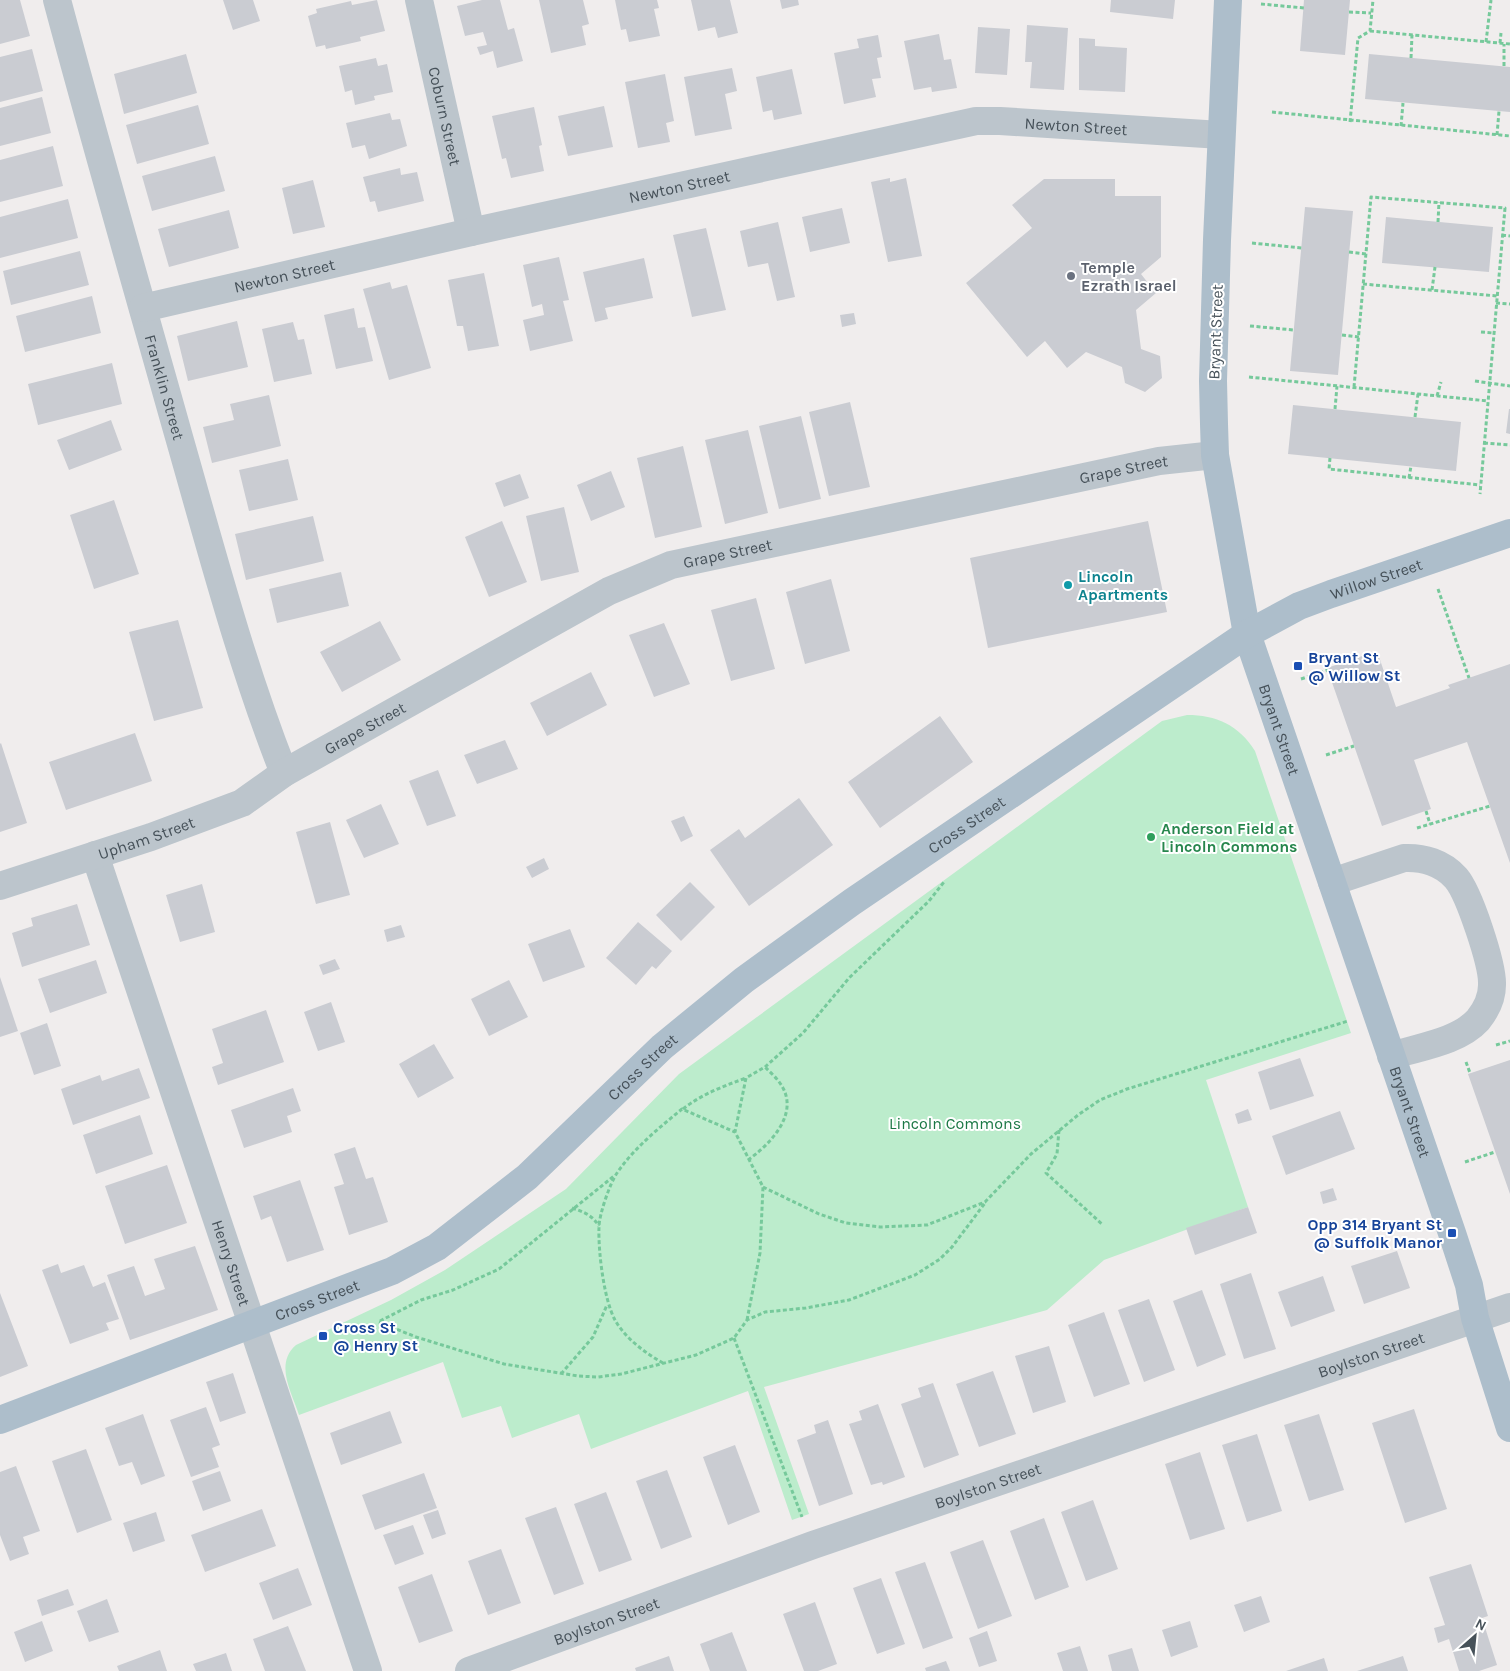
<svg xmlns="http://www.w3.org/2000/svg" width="1510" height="1671" font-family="Karla,sans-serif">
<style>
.green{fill:#bceccc}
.building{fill:#caccd2}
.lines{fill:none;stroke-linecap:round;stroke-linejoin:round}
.path{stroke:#76c99b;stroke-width:3;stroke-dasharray:4 2.5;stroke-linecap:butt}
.minor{stroke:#bcc5cc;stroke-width:28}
.major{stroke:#adbecb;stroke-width:28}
.worship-dot{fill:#6b7280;stroke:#fff;stroke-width:2}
.culture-dot{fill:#0f9aa8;stroke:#fff;stroke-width:2}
.transit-dot{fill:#1a4fb4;stroke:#fff;stroke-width:2}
.leisure-dot{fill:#2e9e5b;stroke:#fff;stroke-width:2}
.labels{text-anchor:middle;stroke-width:4;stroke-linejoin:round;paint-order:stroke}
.street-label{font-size:16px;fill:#465159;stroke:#fff}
.worship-label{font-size:16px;font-weight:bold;fill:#5b616d;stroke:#fff;text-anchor:start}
.culture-label{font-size:16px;font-weight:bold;fill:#0d838f;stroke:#fff;text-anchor:start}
.transit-label{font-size:16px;font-weight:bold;fill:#164399;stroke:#fff;text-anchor:start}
.leisure-label{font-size:16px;font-weight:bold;fill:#27864d;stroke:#fff;text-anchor:start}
.park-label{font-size:16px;fill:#1a7744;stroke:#fff}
</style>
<rect width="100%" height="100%" fill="#f0eded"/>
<!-- green -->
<path class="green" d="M1187,715C1216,715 1239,725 1255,751L1351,1033L1206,1080L1248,1207L1104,1260L1047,1310L764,1387L809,1514L792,1520L748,1391L591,1449L579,1414L512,1438L501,1406L462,1418L443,1362L299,1415C292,1393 274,1364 296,1345L391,1300L445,1270L566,1189L679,1074L1162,721Z"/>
<!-- building -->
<path class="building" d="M0,0H20L30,36L0,44Z
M223,0H253L260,21L233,30Z
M377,0L385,31L360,37L361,41L326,49L325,45L316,47L308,16L317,13L316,9L351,1L352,5Z
M482,0H500L508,30L514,28L523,61L497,68L493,51L480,55L477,47L487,45L483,32L465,36L457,6Z
M539,0H583L589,24L582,26L586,45L551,53Z
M615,0H657L659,8L654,9L660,36L629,42L626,29L621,30Z
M691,0H730L738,33L718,38L715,27L698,31Z
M780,0H798L799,5L782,9Z
M1111,0H1175L1173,19L1110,12Z
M1304,0H1350L1345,55L1300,51Z
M1027,25L1068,28L1064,90L1030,88L1032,62H1025Z
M978,27L1010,29L1007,75L975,73Z
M939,34L944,60L951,59L957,88L932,92L931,87L914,90L904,41Z
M878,35L882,57L877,58L881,78L872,79L876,97L844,104L834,53L859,48L857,39Z
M1079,38L1095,39V46L1127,48L1125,92L1079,90Z
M32,49L43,91L0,102V57Z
M186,54L197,93L124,114L114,74Z
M1369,54L1510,67V112L1365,99Z
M376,58L378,66L387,64L393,92L374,96L375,100L355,105L352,90L345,92L339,66Z
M732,68L737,91L725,94L732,129L695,136L684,77Z
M792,69L802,114L774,120L772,110L763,112L756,77Z
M665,74L674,121L666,123L670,142L638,148L625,82Z
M42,97L51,133L0,146V108Z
M198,105L209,144L137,164L126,125Z
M604,106L613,147L568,156L558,116Z
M534,107L542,145L539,146L544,171L511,178L506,158L502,159L492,116Z
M390,113L392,120L400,119L407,146L369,159L365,145L352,148L346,123Z
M53,146L63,186L0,202V160Z
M215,156L225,191L152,211L142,176Z
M400,168L401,175L417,172L424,201L378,212L375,201L370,202L363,177Z
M890,178V182L906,178L922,256L888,262L871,182Z
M1044,179H1115V196H1161V257L1141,274L1156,293L1136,310L1141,349L1160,356L1162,378L1145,392L1125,383L1122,367L1086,352L1067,368L1045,341L1027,357L966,283L1032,228L1012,205Z
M313,180L325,227L293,234L282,188Z
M68,199L78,238L0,258V217Z
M1305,207L1353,211L1338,375L1290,371Z
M842,208L850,243L810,252L802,217Z
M229,210L239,248L169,267L158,229Z
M1386,217L1493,227L1489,272L1382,263Z
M778,222L795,297L777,301L768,263L748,267L740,231Z
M706,228L726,310L692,317L673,235Z
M80,251L89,285L11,305L3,271Z
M559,257L569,300L563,301L573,341L530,351L523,320L544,315L542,304L532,307L523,265Z
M644,258L653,298L605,308L608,319L595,322L583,272Z
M484,273L499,346L468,351L463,326H457L448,280Z
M390,282L392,289L407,285L431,368L389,380L363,289Z
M92,296L101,333L25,352L16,316Z
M354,308L358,328L365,327L373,361L336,369L324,315Z
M854,313L856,324L842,327L840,315Z
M237,321L248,367L188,381L177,336Z
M293,322L298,340L304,339L312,374L274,382L262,329Z
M112,363L122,404L38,425L28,384Z
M269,395L281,446L212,463L203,427L234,420L230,404Z
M850,402L870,487L829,496L809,412Z
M1293,405L1461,422L1456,471L1288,454Z
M1509,409H1510V434L1506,433Z
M801,416L821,499L779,509L759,426Z
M111,420L122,450L69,470L57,440Z
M748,430L768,513L725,524L705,440Z
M683,446L702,527L655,538L637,458Z
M288,459L298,500L249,511L239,470Z
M611,471L625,507L591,521L577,485Z
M520,474L529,498L504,507L495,483Z
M114,500L139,574L94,589L70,515Z
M564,507L579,572L541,581L526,516Z
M313,516L324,561L246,580L235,534Z
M502,521L527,582L489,597L465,537Z
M1148,521L1167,612L988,648L970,558Z
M341,572L349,606L277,623L269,589Z
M831,579L850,651L805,664L786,592Z
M756,598L775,669L731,681L711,610Z
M178,620L203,708L154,721L129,632Z
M380,621L401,660L342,692L320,652Z
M664,623L690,684L654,697L629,635Z
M1377,651L1396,707L1450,688L1448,685L1510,664V863L1467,742L1414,760L1431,809L1382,826L1327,668Z
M591,672L607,705L547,736L530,703Z
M940,716L973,762L880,828L848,782Z
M135,733L152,781L66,810L49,762Z
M505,740L518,769L477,784L464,755Z
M1,743L27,823L0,832V744Z
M438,770L456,816L427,826L409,781Z
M799,798L833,845L749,906L710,850L739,829L745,838Z
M381,804L399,844L364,858L346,820Z
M684,816L693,836L681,842L671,821Z
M330,822L350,895L316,904L296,832Z
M544,858L549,869L532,878L526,867Z
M690,882L715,907L681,941L656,915Z
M202,884L215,932L180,942L166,895Z
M77,904L90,945L22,967L12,933L33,926L31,918Z
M638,922L672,951L656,969L652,966L636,985L606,958Z
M401,925L405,937L387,942L384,930Z
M570,929L585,967L543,982L528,944Z
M335,959L340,969L323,975L319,965Z
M96,960L107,993L50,1013L38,979Z
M0,977L18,1031L0,1037Z
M509,980L528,1017L489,1036L471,999Z
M331,1002L345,1042L318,1051L304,1012Z
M266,1010L284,1062L218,1085L212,1067L223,1063L212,1029Z
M47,1023L61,1066L34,1075L20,1033Z
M434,1044L454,1078L418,1098L399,1064Z
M1300,1058L1314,1096L1270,1110L1258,1072Z
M1510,1060V1194L1468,1074Z
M139,1068L150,1098L73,1125L61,1089L100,1075L102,1081Z
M293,1088L301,1111L287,1116L292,1132L244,1148L231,1110Z
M1248,1109L1252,1120L1238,1124L1235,1114Z
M1340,1111L1355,1149L1286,1175L1272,1136Z
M140,1115L153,1154L96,1174L83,1135Z
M355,1147L366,1179L373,1177L388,1222L349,1235L334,1187L344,1184L334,1154Z
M167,1165L187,1223L125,1244L105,1186Z
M300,1180L324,1250L287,1262L271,1216L261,1220L253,1196Z
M1333,1188L1337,1200L1323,1204L1320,1192Z
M1248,1207L1257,1233L1195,1255L1186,1228Z
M195,1246L218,1310L130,1340L107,1275L134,1266L145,1296L165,1289L154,1259Z
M1397,1251L1410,1288L1364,1304L1351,1266Z
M58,1264L61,1273L84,1265L93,1287L105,1282L119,1319L106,1323L109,1330L70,1344L42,1270Z
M1251,1273L1276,1349L1244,1359L1220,1284Z
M1323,1276L1335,1311L1291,1327L1278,1292Z
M1202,1290L1226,1355L1197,1367L1173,1301Z
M0,1293L28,1366L0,1377Z
M1149,1299L1175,1370L1144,1382L1118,1310Z
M1104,1312L1130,1384L1094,1397L1068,1325Z
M1049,1346L1066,1402L1033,1413L1015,1356Z
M993,1371L1016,1434L979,1447L956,1384Z
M233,1373L246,1413L220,1422L206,1382Z
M933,1383L959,1455L924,1468L901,1404L921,1397L918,1388Z
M878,1404L905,1477L883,1485L882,1482L871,1485L849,1424L862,1420L859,1411Z
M206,1407L220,1445L212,1448L219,1467L191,1477L170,1420Z
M1414,1409L1447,1509L1405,1523L1372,1423Z
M390,1411L402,1443L341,1465L330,1433Z
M143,1414L165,1476L141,1485L132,1462L119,1466L105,1428Z
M1319,1414L1344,1490L1309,1501L1284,1425Z
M828,1420L853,1494L819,1506L797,1440L816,1433L814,1425Z
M1257,1434L1282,1511L1247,1522L1222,1445Z
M735,1445L760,1512L728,1525L703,1457Z
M86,1449L112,1520L77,1533L52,1461Z
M1200,1452L1225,1529L1190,1540L1165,1464Z
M16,1466L40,1531L23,1537L29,1554L10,1561L0,1535V1472Z
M667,1470L692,1537L661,1549L636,1481Z
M220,1471L231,1501L203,1511L192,1481Z
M424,1473L437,1508L375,1530L362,1495Z
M606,1492L632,1560L599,1572L574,1504Z
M1093,1500L1118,1569L1086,1581L1061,1512Z
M556,1507L584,1584L554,1595L525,1518Z
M262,1509L276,1546L205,1572L191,1535Z
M438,1510L446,1534L432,1539L423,1515Z
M156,1512L165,1541L133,1552L123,1523Z
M1044,1518L1069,1587L1035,1600L1010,1531Z
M413,1525L424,1554L395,1565L383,1535Z
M983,1540L1012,1616L978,1629L950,1552Z
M501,1549L521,1603L488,1615L468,1561Z
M925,1562L953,1638L923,1649L895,1572Z
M1471,1564L1488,1616L1482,1618L1497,1665L1479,1671H1459L1449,1639L1438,1643L1434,1628L1445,1625L1429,1577Z
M298,1568L312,1605L273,1620L259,1583Z
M432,1574L453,1631L419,1643L398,1587Z
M881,1578L905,1644L877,1654L853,1588Z
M68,1589L74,1605L42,1616L37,1600Z
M1261,1596L1270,1622L1244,1632L1234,1605Z
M107,1599L119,1632L89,1642L77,1611Z
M815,1602L837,1664L818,1671H804L783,1614Z
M42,1621L53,1651L25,1662L14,1632Z
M1190,1621L1198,1647L1171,1657L1162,1630Z
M288,1626L306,1671H265L253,1639Z
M987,1631L997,1661L979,1667L969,1638Z
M732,1632L747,1671H710L700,1644Z
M1080,1646L1088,1671H1063L1057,1653Z
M1132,1648L1139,1671H1112L1108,1655Z
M160,1650L167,1671H119L117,1666Z
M226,1653L232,1671H196L193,1664Z
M669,1656L674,1671H636L635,1668Z
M1403,1656L1408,1671H1357Z
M1324,1658L1328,1671H1286Z
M946,1661L950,1671H926L925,1668Z"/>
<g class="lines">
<!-- path -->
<path class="path" d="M1261,4L1304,8
M1349,12L1371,13
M1370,31L1510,44
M1486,42L1491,0
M1500,43L1501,33
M1411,58L1412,35
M1504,66V44
M1272,112L1510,136
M1350,122L1358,38L1370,31L1373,0
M1401,126L1403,103
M1497,135L1499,111
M1438,222L1439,202
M1502,235L1510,236
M1252,243L1302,248
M1349,252L1366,254
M1363,284L1497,296
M1432,290L1435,267
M1496,303L1510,304
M1250,326L1294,330
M1481,332L1493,333
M1342,335L1359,337
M1249,377L1488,401
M1475,381L1510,386
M1354,387L1371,197L1505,208L1480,494
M1437,396L1441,382
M1335,409L1337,386
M1415,417L1418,394
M1484,443L1510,445
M1330,458L1329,469L1480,485
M1409,478L1411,466
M1438,589L1469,678
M1301,679L1328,670
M1326,755L1354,746
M1426,811L1430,824
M1417,828L1490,806
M1496,1045L1510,1041
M1466,1062L1470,1073
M683,1109C702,1094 724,1086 746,1078
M1059,1130L1057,1154L1046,1173L1103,1225
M748,1160C769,1145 798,1116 783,1088C779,1080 771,1073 765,1067
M1465,1162L1495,1152
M763,1187L819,1214L846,1223L880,1227L927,1225L985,1202L1031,1154L1078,1115L1100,1100L1127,1089L1348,1021
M572,1208C584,1212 592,1215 599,1226
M747,1320L760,1253L763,1187L735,1132L746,1078L765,1067L803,1033L849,978L929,901L944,882
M380,1321L421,1300L453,1290L499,1269L614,1176
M379,1322L416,1337L504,1364L578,1376L598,1377L621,1374L696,1355L734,1338L747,1320L765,1312L806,1308L849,1300L915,1275L940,1259L952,1247L985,1203
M734,1338L802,1517
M663,1363C645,1353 625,1338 615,1320C604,1300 598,1251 599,1227C599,1215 610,1183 617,1173C634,1148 659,1128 682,1109L735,1132
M561,1374L593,1337L607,1305"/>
<!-- minor -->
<g class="minor">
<path id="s1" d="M57,0C96,146 138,291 179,437C211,549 241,664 284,773"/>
<path id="s2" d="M419,0L471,232"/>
<path id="s3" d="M143,308L471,232L976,121H1000L1221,135"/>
<path id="s4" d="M95,855L368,1671"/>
<path d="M1332,882L1404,858C1423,857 1443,863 1456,878C1469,893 1493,965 1492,985C1492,998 1486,1010 1478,1020C1458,1042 1418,1047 1391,1056"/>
<path id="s5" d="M0,886L151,837L242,803L284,773L609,591L671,565L1159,461L1215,455"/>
<path id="s6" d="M469,1671L813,1545L1510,1307"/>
</g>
<!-- major -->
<g class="major">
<path id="s7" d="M1228,0L1217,240L1213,381L1214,424L1215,455L1247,634L1452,1233L1469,1285L1475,1318L1510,1428"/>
<path id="s8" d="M0,1420L392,1271L437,1247L527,1177L662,1047L744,980L852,902L1247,634L1299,606L1331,594L1510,533"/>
</g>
</g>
<!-- markers -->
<circle class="worship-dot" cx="1071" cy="276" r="5"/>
<circle class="culture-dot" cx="1068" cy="585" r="5"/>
<g class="transit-dot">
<rect x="1293" y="661" width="10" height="10" rx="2.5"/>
<rect x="1447" y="1228" width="10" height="10" rx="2.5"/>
<rect x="318" y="1331" width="10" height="10" rx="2.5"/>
</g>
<circle class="leisure-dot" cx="1151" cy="837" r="5"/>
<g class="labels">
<!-- street labels -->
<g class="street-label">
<text dy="6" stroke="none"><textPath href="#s2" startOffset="119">Coburn Street</textPath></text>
<text dy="6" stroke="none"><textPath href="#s3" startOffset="954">Newton Street</textPath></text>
<text dy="6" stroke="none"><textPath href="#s3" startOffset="550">Newton Street</textPath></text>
<text dy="6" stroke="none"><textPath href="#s3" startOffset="145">Newton Street</textPath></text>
<text transform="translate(1215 332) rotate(-88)" y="6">Bryant Street</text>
<text dy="6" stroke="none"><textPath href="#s1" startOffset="402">Franklin Street</textPath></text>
<text dy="6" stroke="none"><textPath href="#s5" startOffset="1210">Grape Street</textPath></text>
<text dy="6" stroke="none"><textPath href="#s5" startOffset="805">Grape Street</textPath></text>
<text dy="6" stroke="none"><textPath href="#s8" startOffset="1629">Willow Street</textPath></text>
<text dy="6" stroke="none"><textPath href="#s5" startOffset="400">Grape Street</textPath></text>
<text dy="6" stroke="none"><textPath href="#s7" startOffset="738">Bryant Street</textPath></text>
<text dy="6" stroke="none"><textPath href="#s8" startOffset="1149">Cross Street</textPath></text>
<text dy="6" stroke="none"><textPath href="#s5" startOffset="154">Upham Street</textPath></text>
<text dy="6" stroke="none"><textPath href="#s8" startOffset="744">Cross Street</textPath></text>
<text dy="6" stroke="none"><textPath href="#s7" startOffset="1142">Bryant Street</textPath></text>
<text dy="6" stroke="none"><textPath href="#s4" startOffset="430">Henry Street</textPath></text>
<text dy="6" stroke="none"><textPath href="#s8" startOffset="339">Cross Street</textPath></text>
<text dy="6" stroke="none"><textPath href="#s6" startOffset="956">Boylston Street</textPath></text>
<text dy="6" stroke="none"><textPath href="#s6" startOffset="551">Boylston Street</textPath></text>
<text dy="6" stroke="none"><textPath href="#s6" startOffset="146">Boylston Street</textPath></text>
</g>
<!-- worship labels -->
<g class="worship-label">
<text x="1081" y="273">Temple<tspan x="1081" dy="18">Ezrath Israel</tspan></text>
</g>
<!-- culture labels -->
<g class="culture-label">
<text x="1078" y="582">Lincoln<tspan x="1078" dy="18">Apartments</tspan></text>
</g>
<!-- transit labels -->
<g class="transit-label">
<text x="1308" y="663">Bryant St<tspan x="1308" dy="18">@ Willow St</tspan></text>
<text x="1442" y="1230" text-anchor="end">Opp 314 Bryant St<tspan x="1442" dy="18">@ Suffolk Manor</tspan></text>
<text x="333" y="1333">Cross St<tspan x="333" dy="18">@ Henry St</tspan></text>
</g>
<!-- leisure labels -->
<g class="leisure-label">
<text x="1161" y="834">Anderson Field at<tspan x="1161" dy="18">Lincoln Commons</tspan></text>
</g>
<!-- park labels -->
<g class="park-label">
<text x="955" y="1129">Lincoln Commons</text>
</g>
</g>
<!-- north arrow -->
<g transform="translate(1475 1636) rotate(27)" stroke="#ffffff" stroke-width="4" paint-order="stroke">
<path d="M0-4L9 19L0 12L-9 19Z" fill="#465159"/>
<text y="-8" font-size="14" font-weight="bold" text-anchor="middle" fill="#465159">N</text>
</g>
</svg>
